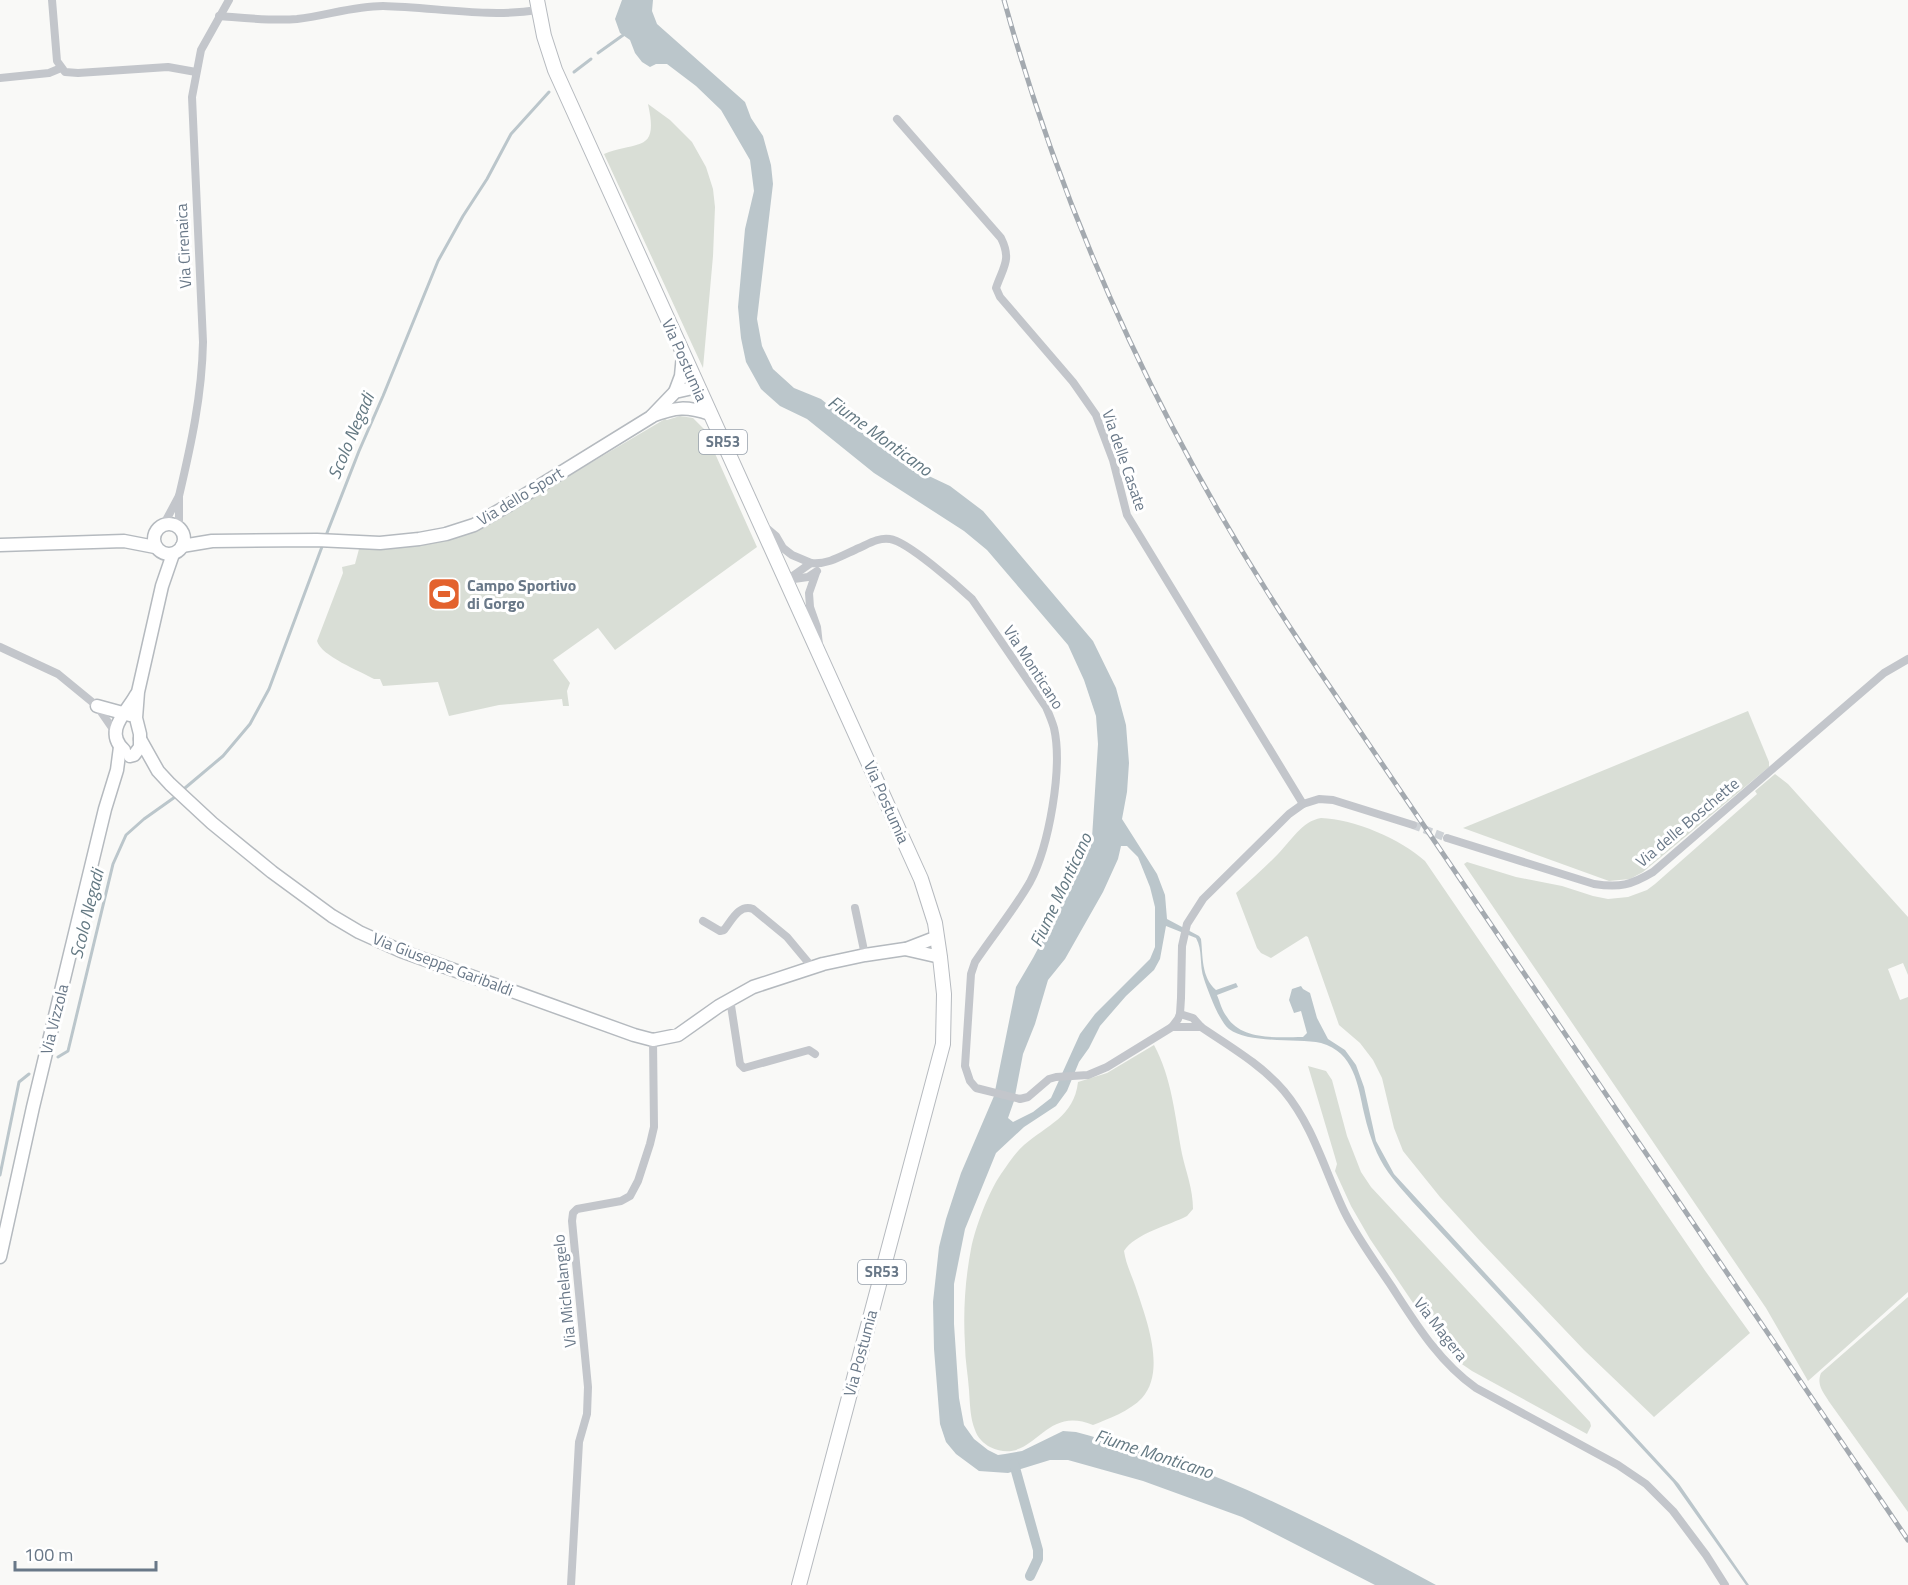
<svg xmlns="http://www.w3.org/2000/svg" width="1908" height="1585" font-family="'Titillium Web',sans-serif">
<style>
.green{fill:#d9ded6}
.water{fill:#bbc6cb;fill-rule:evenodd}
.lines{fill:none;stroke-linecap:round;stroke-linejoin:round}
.stream{stroke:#bbc6cb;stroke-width:3}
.canal{stroke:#bbc6cb;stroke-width:10}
.street-tunnel{stroke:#ced2d6;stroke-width:8;stroke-dasharray:8 4;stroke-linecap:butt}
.secondary-casing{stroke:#b5babf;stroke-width:15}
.primary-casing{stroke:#b6babf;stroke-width:16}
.street{stroke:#c3c6cb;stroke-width:8}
.secondary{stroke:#fff;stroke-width:12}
.primary{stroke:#fff;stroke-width:14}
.rail-casing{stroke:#a4aab0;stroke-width:5}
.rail{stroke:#fff;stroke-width:3;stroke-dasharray:9;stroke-linecap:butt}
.labels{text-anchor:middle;stroke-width:6;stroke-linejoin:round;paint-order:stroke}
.shield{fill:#fff;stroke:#96a0ac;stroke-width:1.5}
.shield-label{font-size:15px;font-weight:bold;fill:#697888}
.street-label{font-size:16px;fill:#697888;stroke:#fff}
.poi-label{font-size:16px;font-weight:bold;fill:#697888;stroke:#fff;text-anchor:start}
.water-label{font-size:18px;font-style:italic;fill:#647983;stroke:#fff}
</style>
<rect width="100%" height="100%" fill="#f9f9f7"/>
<g class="green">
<path d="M648 104 670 120 692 142 706 167 713 189 715 207 713 256 703 368 604 154C638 140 659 154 648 104Z"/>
<path d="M680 416 693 418 704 429 757 547 615 650 598 628 553 660 570 683 567 691 569 706H563L562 699 499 705 449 716 438 682 383 686 380 679H374C360 671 321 656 317 641L343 573 342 567 355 564 359 549 504 514 665 419 667 420Z"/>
<polygon points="1748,711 1769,762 1769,767 1643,872 1630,879 1609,881 1463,828"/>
<polygon points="1775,774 1788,784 1908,917 1908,975 1903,963 1888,969 1900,1000 1908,997 1908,1292 1808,1381 1766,1308 1464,864 1467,862 1516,877 1562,886 1593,896 1608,899 1628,897 1647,890 1655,884 1757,794 1755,791"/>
<path d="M1321 818C1354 819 1401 839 1425 861L1706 1272 1750 1333 1654 1417 1584 1350 1480 1241 1440 1197 1403 1151 1394 1128 1382 1078 1373 1060 1360 1043 1339 1025 1308 937 1306 936 1271 958 1261 953 1257 948 1236 893C1251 880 1265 867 1278 854 1291 841 1302 821 1321 818Z"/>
<path d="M1154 1045C1172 1078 1175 1117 1182 1154 1186 1172 1193 1189 1193 1209L1187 1216C1170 1225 1134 1234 1124 1251 1126 1265 1133 1278 1137 1291 1147 1321 1166 1371 1142 1398 1130 1411 1108 1419 1093 1425 1042 1403 1034 1468 990 1447 984 1444 977 1437 975 1430 970 1418 970 1403 969 1390 968 1375 965 1360 965 1345 963 1313 965 1280 971 1249 975 1228 989 1191 1001 1174 1008 1164 1015 1153 1024 1145 1047 1125 1074 1117 1078 1082L1107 1073Z"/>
<polygon points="1308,1066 1326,1071 1332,1080 1347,1136 1361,1172 1371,1187 1590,1422 1591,1426 1587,1434 1472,1371 1456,1360 1442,1346 1370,1239 1351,1206 1335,1171 1337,1164 1335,1157"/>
<path d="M1908 1297V1512L1830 1403C1824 1393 1816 1385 1821 1373Z"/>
</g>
<path class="water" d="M622 0H653L652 11 657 24 745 102 751 118 763 136 771 165 773 184 757 319 762 346 773 369 794 388 821 399 875 443 912 468 950 486 983 511 1093 641 1116 688 1126 725 1129 763 1127 792 1122 819 1157 874 1165 895 1167 919 1199 936 1201 939C1203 956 1201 977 1216 990L1236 983 1238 987 1217 995C1220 1002 1222 1011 1227 1017 1242 1041 1278 1037 1303 1037L1307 1033 1301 1011 1294 1013 1289 1000 1292 989 1301 986 1303 989 1310 993 1317 1018 1328 1039 1345 1050 1356 1065 1364 1087 1376 1141 1394 1174 1679 1484 1749 1585H1746L1673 1482 1412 1201C1399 1186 1385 1171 1377 1153 1371 1140 1367 1126 1364 1113 1358 1085 1354 1052 1321 1043 1297 1038 1248 1044 1229 1029 1219 1021 1208 991 1204 979 1199 965 1203 950 1196 938L1166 926 1160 959 1154 970 1126 996 1100 1026 1089 1048 1079 1062 1067 1091 1056 1106 1024 1127 996 1153 965 1229 954 1284V1324L959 1398 964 1425 974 1439 988 1450 998 1455 1005 1454 1022 1451 1063 1431 1076 1432C1108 1441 1141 1449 1172 1460 1264 1493 1351 1539 1436 1585H1375L1242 1517 1143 1481 1068 1460H1050L1008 1473 979 1471 956 1454 946 1442 940 1424 934 1349 933 1302 939 1247 946 1219 961 1173 994 1096 1016 987 1033 958 1073 883 1092 838 1098 744 1096 716 1084 680 1068 645 987 550 964 531 874 473 807 419 780 406 761 389 746 362 741 338 738 307 745 229 754 191 750 160 721 110 696 86 667 64H656L650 67 642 62 635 53 630 40 620 33 615 19ZM1121 846H1127L1138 857 1150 887 1155 907V947L1150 959 1095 1014 1080 1034 1051 1098 1033 1112 1013 1122 1008 1118 1014 1101 1023 1054 1035 1024 1048 980 1065 959 1103 892 1118 859Z"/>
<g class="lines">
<g class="stream">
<polyline points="598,53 626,33"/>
<polyline points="574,72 591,59"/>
<polyline points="325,538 359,451 383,396 438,261 463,216 487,179 511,134 549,92"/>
<polyline points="185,788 223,756 250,724 269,689 323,544"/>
<polyline points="58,1057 68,1051 113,864 126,835 144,819 175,797"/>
<polyline points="0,1175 19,1082 29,1074"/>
</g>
<polyline class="canal" points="1014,1464 1038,1550 1038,1559 1030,1576"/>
<polyline class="street-tunnel" points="1413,825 1447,838"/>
<g class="secondary-casing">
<g id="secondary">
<polyline points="675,392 681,376 683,355"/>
<path d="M652 416C676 407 686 406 710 414"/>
<circle cx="169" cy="539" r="15"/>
<polyline points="0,545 124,541 155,547"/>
<polyline points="182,546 212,541 317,540 380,543 419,539 446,534 474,525 507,506 651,417 675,392 697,387"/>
<polyline points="97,706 130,715"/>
<polyline points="140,739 158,771 170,784 212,823 272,872 332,916 359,932 401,951 634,1035 653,1040 678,1035 719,1006 753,987 823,964 865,955 905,949 940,957"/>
<path d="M124 750C103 731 127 712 136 695"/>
<polyline points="130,756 134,755 140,747 140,734 136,718 138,692 162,586 173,554"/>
<polyline points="906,949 937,937"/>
<polyline points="0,1257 33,1107 105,809 117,770 120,747"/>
</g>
</g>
<g class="primary-casing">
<polyline id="primary" points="537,0 544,36 555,70 921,879 935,923 940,957 944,994 943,1044 799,1585"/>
</g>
<g class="street">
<polyline points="52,0 57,61 65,72 78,73 168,67 196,72"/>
<path d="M219 16C245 18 271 21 297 19 326 16 353 6 383 6 434 7 487 18 538 10"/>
<polyline points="0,78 49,73 61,68"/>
<path d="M897 119 1001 238C1012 260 1003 267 996 288L1000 297 1073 382 1096 415 1113 460 1127 515 1303 804"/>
<path d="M179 496C191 445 202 395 203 342L192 97 201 50 229 0"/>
<polyline points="164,524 179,496 179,527"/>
<polyline points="763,525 776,536 783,548 792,555 811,563"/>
<polyline points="816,573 809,593 810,607 817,627 819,645"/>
<path d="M787 580 811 563C828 565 843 555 859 548 868 544 879 537 890 539 907 541 958 586 972 599L1046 707C1049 714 1052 721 1054 728 1063 768 1049 846 1030 882 1014 910 993 935 975 962L971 974 965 1066 970 1081 976 1088 1020 1099 1028 1097 1049 1079 1056 1077 1088 1075 1107 1067 1172 1027 1178 1019 1180 1014 1181 998 1182 946 1187 924 1203 899 1289 814 1303 804 1319 799 1333 800 1413 825"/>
<polyline points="787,580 808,577 817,571"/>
<polyline points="0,647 58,674 97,706 117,735"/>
<path d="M1447 838 1594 884C1620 888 1631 885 1653 872L1884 673 1908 659"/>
<polyline points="855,908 865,955"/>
<path d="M703 921 720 931 724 930C732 920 739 904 753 909L787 937 812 967"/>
<polyline points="730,999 740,1064 744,1068 809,1050 815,1054"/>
<path d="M1180 1014 1193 1018 1201 1027C1229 1046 1262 1065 1284 1091 1314 1127 1325 1172 1345 1213 1358 1239 1376 1263 1392 1287 1416 1324 1439 1362 1476 1388L1618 1465 1646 1484 1673 1511 1706 1555 1725 1585"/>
<polyline points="1172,1027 1201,1027"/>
<polyline points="571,1585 579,1442 587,1414 588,1387 572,1221 573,1213 577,1209 621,1201 630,1196 638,1181 650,1144 654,1127 653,1040"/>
</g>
<use href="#secondary" class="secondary"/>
<use href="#primary" class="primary"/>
<g class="rail-casing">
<path id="rail" d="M1004 0C1070 238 1171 451 1309 656L1908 1540"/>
</g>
<use href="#rail" class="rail"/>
</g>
<defs>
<g id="stadium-square" transform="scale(1.725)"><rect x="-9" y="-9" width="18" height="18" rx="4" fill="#e3622e" stroke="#fff"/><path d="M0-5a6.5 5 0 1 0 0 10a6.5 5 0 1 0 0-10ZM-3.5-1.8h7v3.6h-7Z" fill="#fff"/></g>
</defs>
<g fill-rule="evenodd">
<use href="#stadium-square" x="444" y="594"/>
</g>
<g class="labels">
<g class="shield">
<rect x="699" y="430" width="48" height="24" rx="4.5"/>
<rect x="858" y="1260" width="48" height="24" rx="4.5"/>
</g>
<g class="shield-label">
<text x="723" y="447">SR53</text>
<text x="882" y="1277">SR53</text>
</g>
<g class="street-label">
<text transform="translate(183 246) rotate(-93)" y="6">Via Cirenaica</text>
<text transform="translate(685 360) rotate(66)" y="6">Via Postumia</text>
<text transform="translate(1125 460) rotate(71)" y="6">Via delle Casate</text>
<text transform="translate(520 496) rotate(-31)" y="6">Via dello Sport</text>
<text transform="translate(1034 667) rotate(57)" y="6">Via Monticano</text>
<text transform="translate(887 802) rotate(66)" y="6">Via Postumia</text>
<text transform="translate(1687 822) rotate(-40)" y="6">Via delle Boschette</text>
<text transform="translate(443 964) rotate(21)" y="6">Via Giuseppe Garibaldi</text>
<text transform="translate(54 1019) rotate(-76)" y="6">Via Vizzola</text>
<text transform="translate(564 1291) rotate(-96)" y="6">Via Michelangelo</text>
<text transform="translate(1441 1329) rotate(52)" y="6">Via Magera</text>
<text transform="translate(860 1353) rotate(-75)" y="6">Via Postumia</text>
</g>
<g class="poi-label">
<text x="467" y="591">Campo Sportivo<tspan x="467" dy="18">di Gorgo</tspan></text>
</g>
<g class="water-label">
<text transform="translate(351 436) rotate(-67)" y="6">Scolo Negadi</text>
<text transform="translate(880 436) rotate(36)" y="6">Fiume Monticano</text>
<text transform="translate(1061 890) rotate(-65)" y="6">Fiume Monticano</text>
<text transform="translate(87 914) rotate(-76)" y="6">Scolo Negadi</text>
<text transform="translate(1154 1454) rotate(18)" y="6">Fiume Monticano</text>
</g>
</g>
<path d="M15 1561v9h141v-9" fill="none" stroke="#697888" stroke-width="3"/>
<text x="24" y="1561" font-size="18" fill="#697888" stroke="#ffffff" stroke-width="4.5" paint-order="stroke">100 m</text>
</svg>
